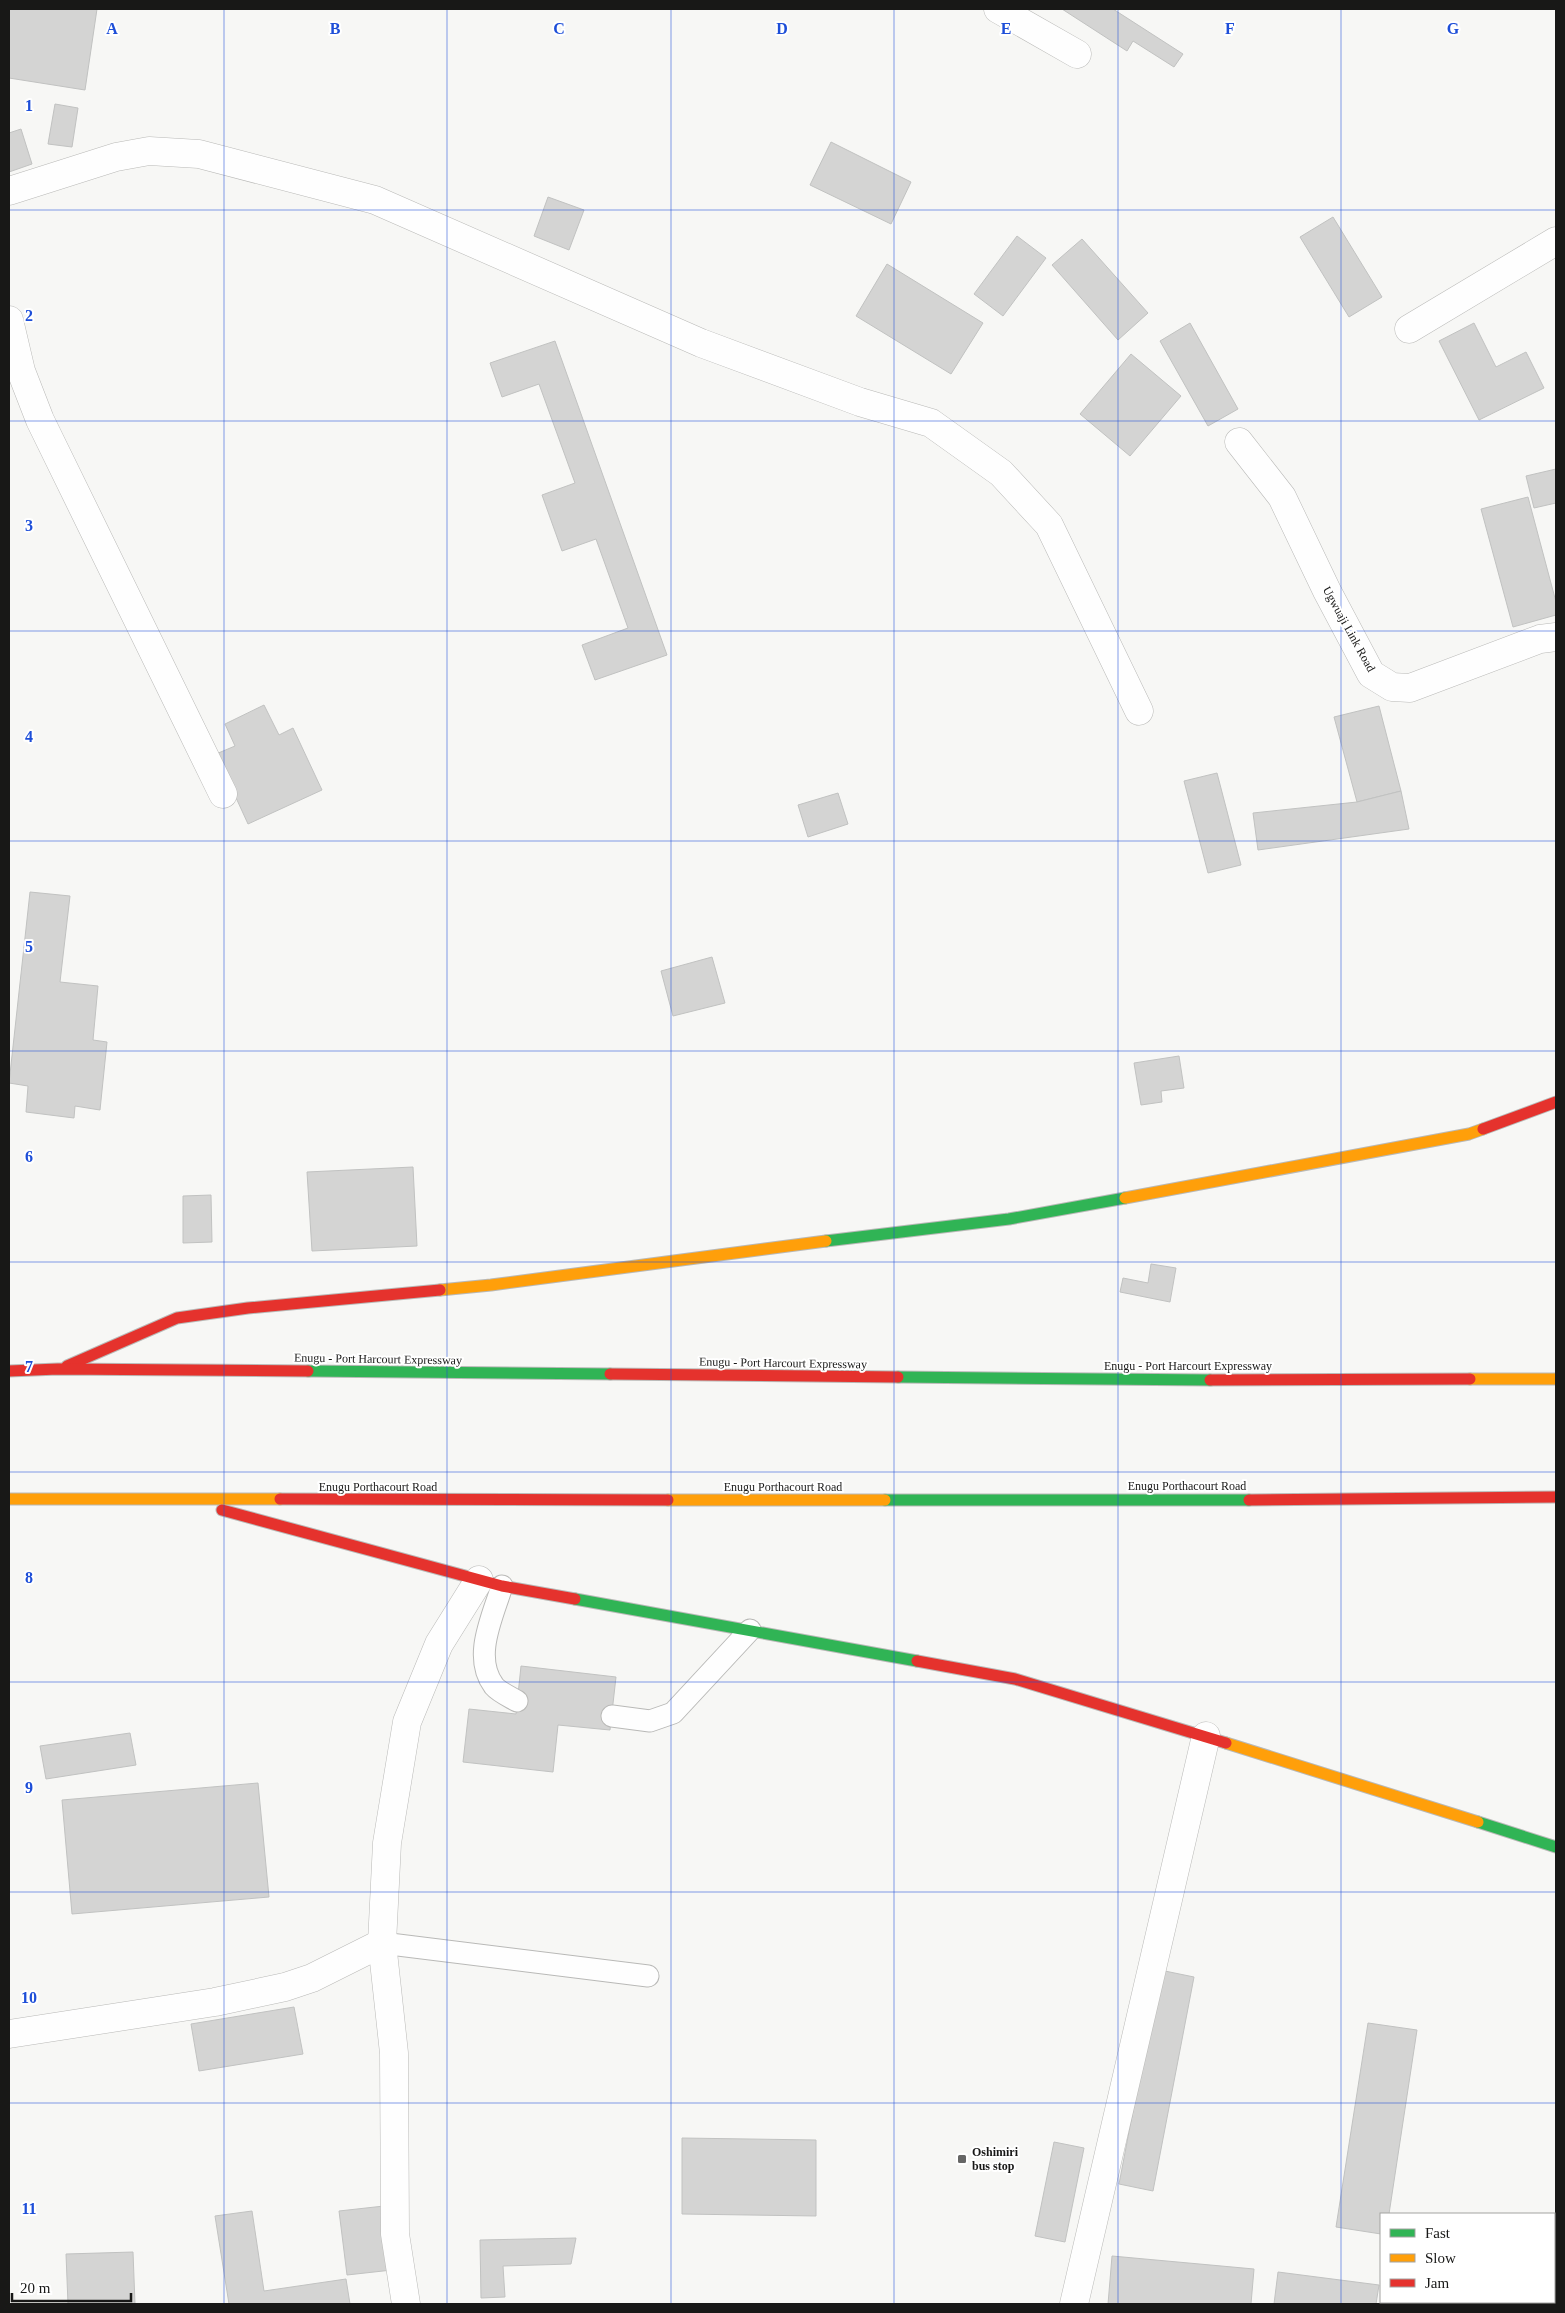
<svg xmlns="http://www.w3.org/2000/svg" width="1565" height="2313" font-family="Georgia,serif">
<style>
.building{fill:#d4d4d3;stroke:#c1c2c1}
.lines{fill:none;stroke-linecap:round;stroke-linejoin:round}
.lane-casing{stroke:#b9b9b7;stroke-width:23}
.street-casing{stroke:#b9b9b7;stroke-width:29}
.fast-casing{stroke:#b9b9b7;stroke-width:13}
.slow-casing{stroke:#b9b9b7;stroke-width:13}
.jam-casing{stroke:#b9b9b7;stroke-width:13}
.lane{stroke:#fefefe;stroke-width:21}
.street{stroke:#fefefe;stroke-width:28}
.fast{stroke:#30b455;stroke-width:11}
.slow{stroke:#ff9f0a;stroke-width:11}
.jam{stroke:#e5322d;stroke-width:11}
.grid{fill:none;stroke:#1d4ed8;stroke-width:1;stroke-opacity:0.55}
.poi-dot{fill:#666665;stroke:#fff;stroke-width:2}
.labels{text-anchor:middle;stroke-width:4;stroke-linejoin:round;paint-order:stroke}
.street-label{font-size:12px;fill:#181817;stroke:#fff}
.poi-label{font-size:12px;font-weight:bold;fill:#181817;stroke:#fff;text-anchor:start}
.grid-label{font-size:16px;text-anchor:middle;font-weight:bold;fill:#1d4ed8;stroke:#fff;stroke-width:4;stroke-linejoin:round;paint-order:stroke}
</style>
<rect width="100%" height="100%" fill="#f7f7f5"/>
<g class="building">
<polygon points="9,9 97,9 85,90 9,78"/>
<polygon points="1062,9 1113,9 1183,54 1174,67 1133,41 1127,51"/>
<polygon points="55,104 78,108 72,147 48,144"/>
<polygon points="21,129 32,164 9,172 9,133"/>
<polygon points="831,142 911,182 891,224 810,185"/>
<polygon points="548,197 584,210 569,250 534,236"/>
<polygon points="1333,217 1382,297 1349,317 1300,237"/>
<polygon points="1017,236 1046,258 1003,316 974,294"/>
<polygon points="1082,239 1148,313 1118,340 1052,265"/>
<polygon points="887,264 983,323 951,374 856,316"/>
<polygon points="1190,323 1238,409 1208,426 1160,341"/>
<polygon points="1474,323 1496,367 1526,352 1544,388 1479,420 1439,341"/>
<polygon points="555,341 667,655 595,680 582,645 628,628 596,539 562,551 542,495 575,483 539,384 502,397 490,363"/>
<polygon points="1131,354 1181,396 1130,456 1080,414"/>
<polygon points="1556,469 1556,503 1534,508 1526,476"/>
<polygon points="1528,497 1556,602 1556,615 1513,627 1481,509"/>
<polygon points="264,705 279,735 293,728 322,790 248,824 216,754 235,746 225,724"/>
<polygon points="1379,706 1401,791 1357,802 1334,717"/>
<polygon points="1217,773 1241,865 1208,873 1184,781"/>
<polygon points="1401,791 1409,829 1258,850 1253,813 1357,802"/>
<polygon points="838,793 848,824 808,837 798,805"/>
<polygon points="30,892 70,896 60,982 98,986 93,1040 107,1042 100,1110 75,1106 74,1118 26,1112 28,1086 9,1083"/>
<polygon points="712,957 725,1003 673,1016 661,971"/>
<polygon points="1179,1056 1184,1088 1161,1091 1162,1102 1141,1105 1134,1063"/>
<polygon points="413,1167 417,1246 312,1251 307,1172"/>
<polygon points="211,1195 212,1242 183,1243 183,1196"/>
<polygon points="1151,1264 1176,1268 1170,1302 1120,1292 1123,1278 1148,1283"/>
<polygon points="521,1666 616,1677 610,1730 558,1725 553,1772 463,1762 469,1709 516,1714"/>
<polygon points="130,1733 136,1765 46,1779 40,1746"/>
<polygon points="258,1783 269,1897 72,1914 62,1800"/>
<polygon points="1160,1970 1194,1977 1153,2191 1119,2184"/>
<polygon points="294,2007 303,2054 199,2071 191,2024"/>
<polygon points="1368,2023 1417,2030 1389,2214 1381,2214 1381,2234 1336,2227"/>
<polygon points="682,2138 816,2140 816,2216 682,2214"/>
<polygon points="1054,2142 1084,2148 1065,2242 1035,2236"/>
<polygon points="384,2206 392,2270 347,2275 339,2211"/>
<polygon points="252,2211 264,2291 346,2279 350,2304 229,2304 215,2216"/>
<polygon points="576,2238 571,2264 503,2266 505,2297 481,2298 480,2240"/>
<polygon points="133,2252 135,2304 68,2304 66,2254"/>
<polygon points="1112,2256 1254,2269 1251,2304 1108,2304"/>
<polygon points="1278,2272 1379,2285 1376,2304 1274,2304"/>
</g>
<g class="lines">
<g class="lane-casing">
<g id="lane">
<path d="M502 1586C493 1616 472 1657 494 1686 499 1692 510 1697 517 1701"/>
<polyline points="612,1716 650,1721 673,1713 750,1630"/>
<polyline points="382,1943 648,1976"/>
</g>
</g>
<g class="street-casing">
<g id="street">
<polyline points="998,9 1077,54"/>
<polyline points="9,191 116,157 149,151 199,154 375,200 701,343 860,402 931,423 1001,473 1049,525 1139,711"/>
<polyline points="9,320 21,371 40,420 223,794"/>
<polyline points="1409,329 1556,241"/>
<polyline points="1239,442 1282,497 1327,591 1371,674 1392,687 1410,688 1540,639 1556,637"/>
<polyline points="9,2034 215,2002 285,1987 312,1978 382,1943"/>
<polyline points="406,2304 395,2234 394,2053 382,1943 387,1843 407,1722 439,1644 479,1580"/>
<polyline points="1074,2304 1206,1736"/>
</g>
</g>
<g class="fast-casing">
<g id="fast">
<polyline points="826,1241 1009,1219 1125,1198"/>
<polyline points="308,1371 610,1374"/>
<polyline points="898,1377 1210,1380"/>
<polyline points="885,1500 1249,1500"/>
<polyline points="575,1599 917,1661"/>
<polyline points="1478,1822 1556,1847"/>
</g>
</g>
<g class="slow-casing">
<g id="slow">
<polyline points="1125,1198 1469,1134 1483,1129"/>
<polyline points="440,1290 491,1285 826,1241"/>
<polyline points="1470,1379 1556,1379"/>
<polyline points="9,1499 280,1499"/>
<polyline points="668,1500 885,1500"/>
<polyline points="1226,1743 1478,1822"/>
</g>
</g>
<g class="jam-casing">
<g id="jam">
<polyline points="1483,1129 1556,1102"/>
<polyline points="67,1366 177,1318 248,1308 440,1290"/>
<polyline points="9,1371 58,1369 308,1371"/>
<polyline points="610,1374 898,1377"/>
<polyline points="1210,1380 1470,1379"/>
<polyline points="280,1499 668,1500"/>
<polyline points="1249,1500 1556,1497"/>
<polyline points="222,1510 502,1586 575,1599"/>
<polyline points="917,1661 1015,1679 1226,1743"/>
</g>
</g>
<use href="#lane" class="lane"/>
<use href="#street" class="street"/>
<use href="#fast" class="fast"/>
<use href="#slow" class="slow"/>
<use href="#jam" class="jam"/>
</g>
<path class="grid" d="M224 9V2304M447 9V2304M671 9V2304M894 9V2304M1118 9V2304M1341 9V2304M9 210H1556M9 421H1556M9 631H1556M9 841H1556M9 1051H1556M9 1262H1556M9 1472H1556M9 1682H1556M9 1892H1556M9 2103H1556"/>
<rect class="poi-dot" x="957" y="2154" width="10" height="10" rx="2.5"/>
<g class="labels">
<g class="street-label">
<text transform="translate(1349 629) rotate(61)" y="4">Ugwuaji Link Road</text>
<text transform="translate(378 1359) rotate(1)" y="4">Enugu - Port Harcourt Expressway</text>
<text transform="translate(783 1363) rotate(1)" y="4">Enugu - Port Harcourt Expressway</text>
<text x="1188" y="1370">Enugu - Port Harcourt Expressway</text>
<text x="1187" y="1490">Enugu Porthacourt Road</text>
<text x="378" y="1491">Enugu Porthacourt Road</text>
<text x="783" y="1491">Enugu Porthacourt Road</text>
</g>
<g class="poi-label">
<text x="972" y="2156">Oshimiri<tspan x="972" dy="14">bus stop</tspan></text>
</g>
</g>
<g class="grid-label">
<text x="112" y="34">A</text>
<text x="335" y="34">B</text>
<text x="559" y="34">C</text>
<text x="782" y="34">D</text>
<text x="1006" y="34">E</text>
<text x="1230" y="34">F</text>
<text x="1453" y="34">G</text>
<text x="29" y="111">1</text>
<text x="29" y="321">2</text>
<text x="29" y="531">3</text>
<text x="29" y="742">4</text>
<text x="29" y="952">5</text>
<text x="29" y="1162">6</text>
<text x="29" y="1372">7</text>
<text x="29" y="1583">8</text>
<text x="29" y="1793">9</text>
<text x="29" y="2003">10</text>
<text x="29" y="2214">11</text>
</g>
<rect width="1565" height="2313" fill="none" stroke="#181817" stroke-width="20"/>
<rect x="1380" y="2213" width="175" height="90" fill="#ffffff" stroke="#a3a3a2"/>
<rect x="1390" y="2229" width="25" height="8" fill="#30b455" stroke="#a3a3a2"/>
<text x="1425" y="2238" font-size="15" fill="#181817">Fast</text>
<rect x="1390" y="2254" width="25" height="8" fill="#ff9f0a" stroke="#a3a3a2"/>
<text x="1425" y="2263" font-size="15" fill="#181817">Slow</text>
<rect x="1390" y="2279" width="25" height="8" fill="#e5322d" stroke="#a3a3a2"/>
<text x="1425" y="2288" font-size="15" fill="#181817">Jam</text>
<path d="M12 2293v8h119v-8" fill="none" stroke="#181817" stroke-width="2.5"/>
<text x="20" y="2293" font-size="15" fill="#181817" stroke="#ffffff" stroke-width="4" paint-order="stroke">20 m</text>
</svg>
